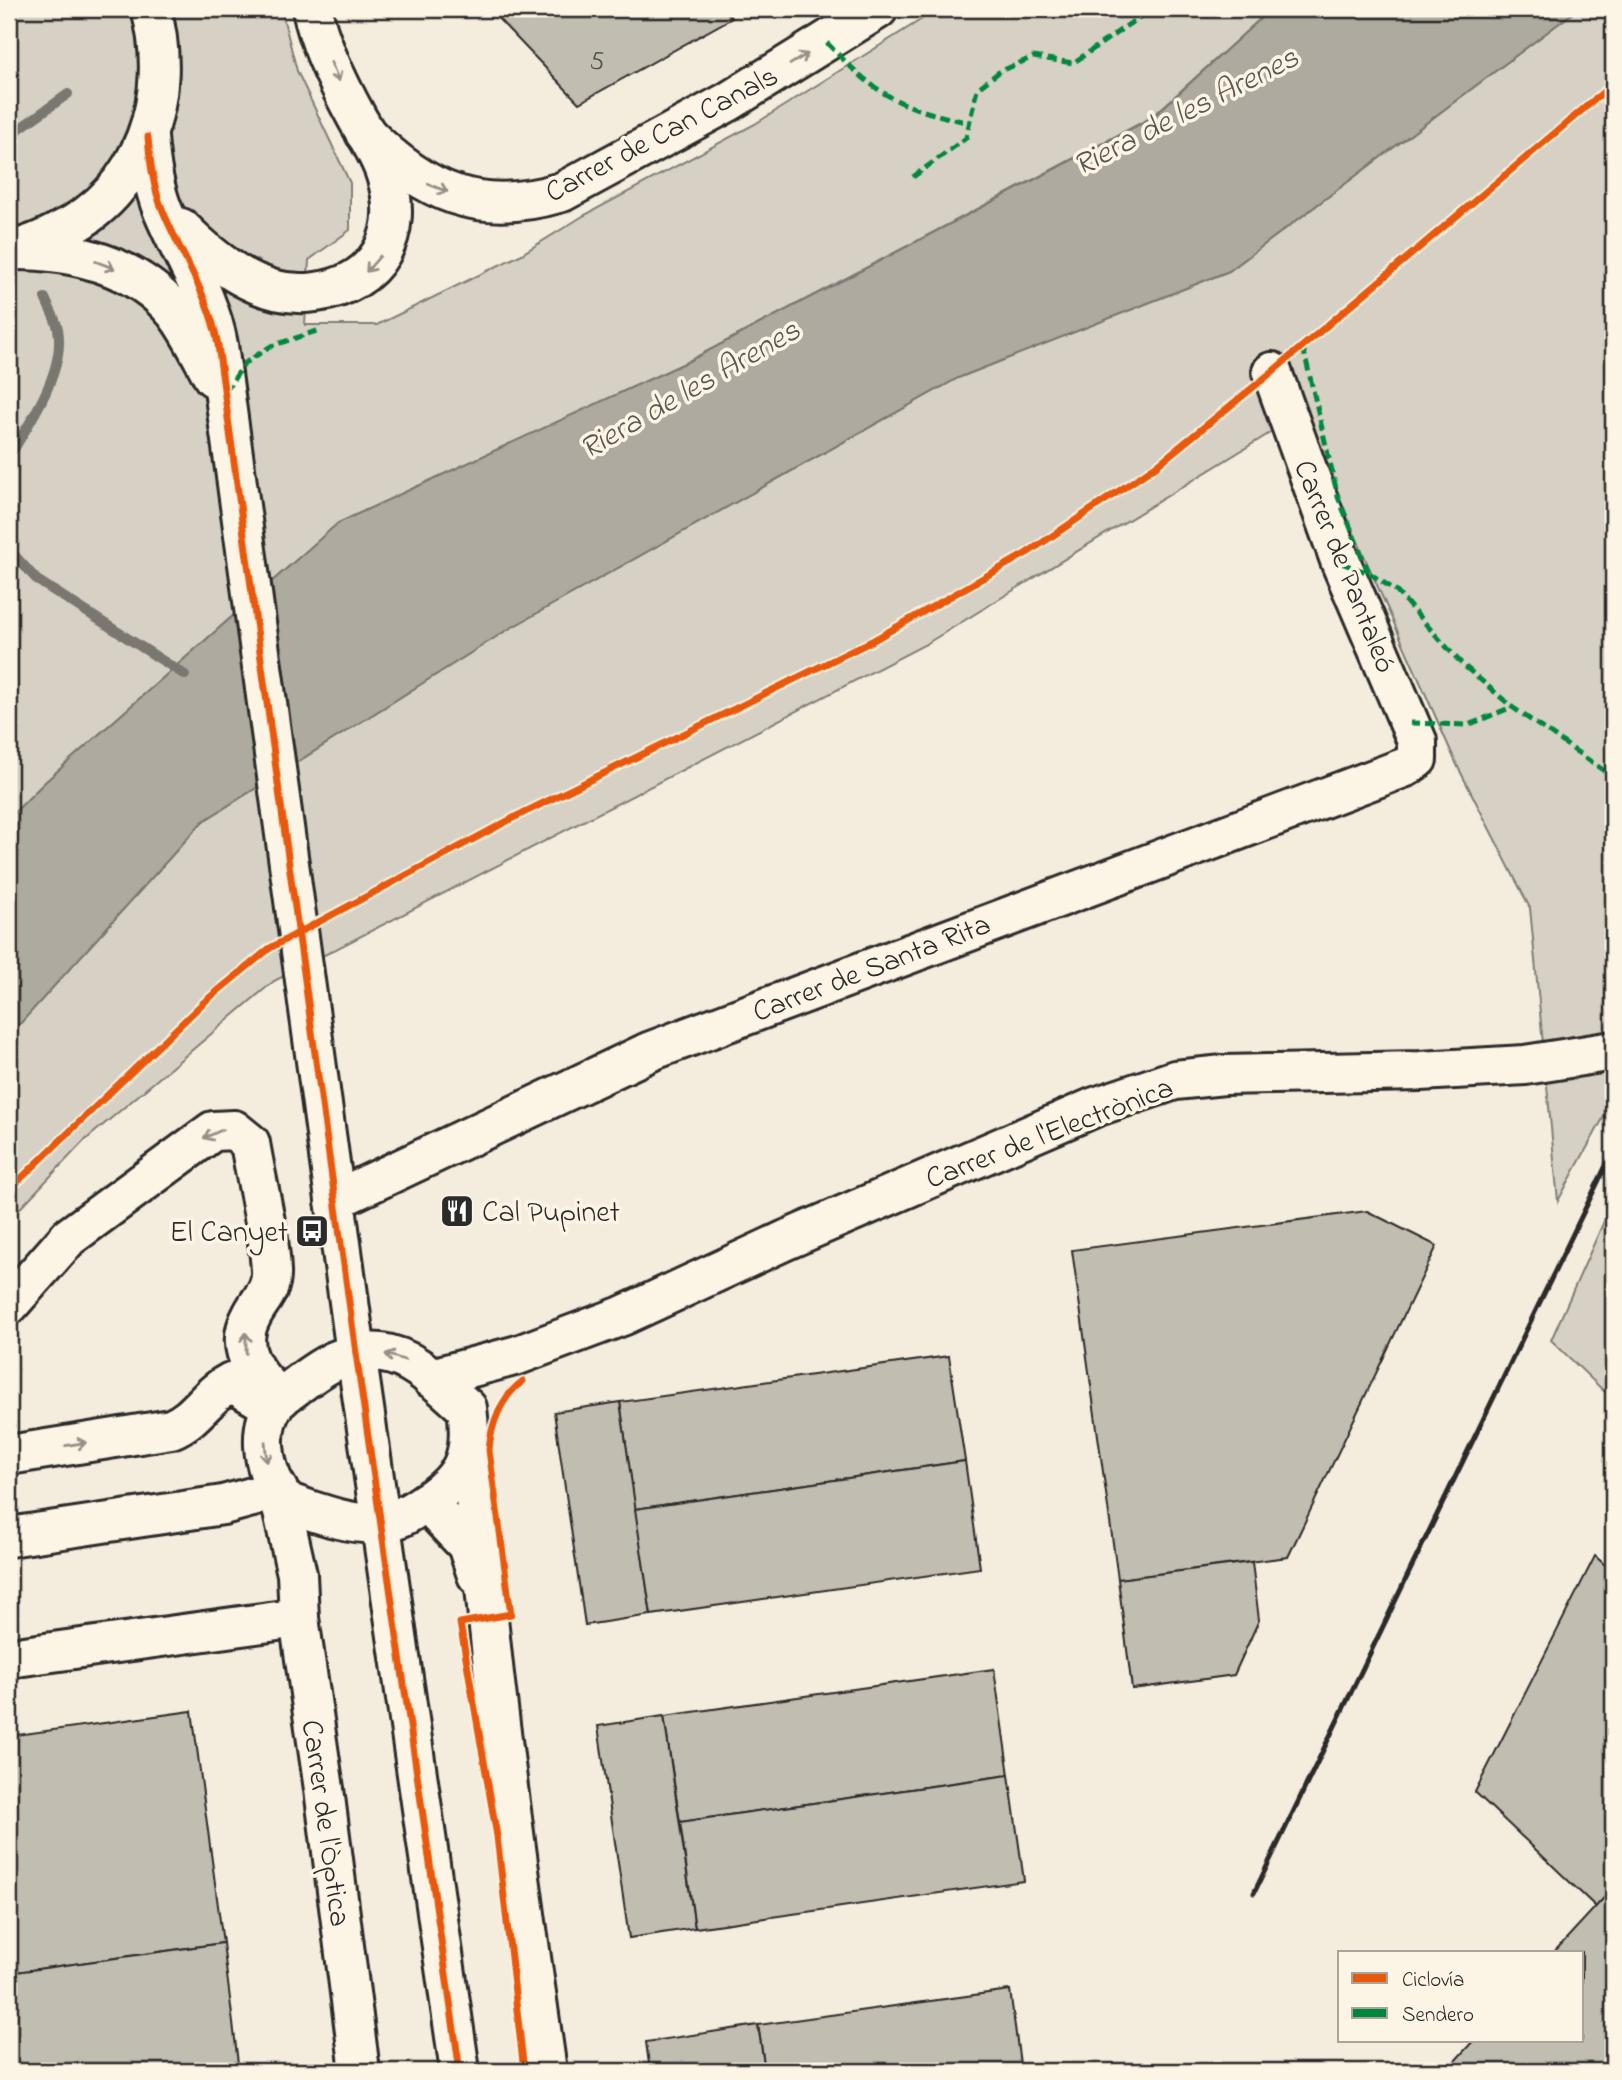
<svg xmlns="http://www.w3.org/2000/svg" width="1622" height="2080" font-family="'Indie Flower',sans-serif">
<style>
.green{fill:#d6d1c4;stroke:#807e78;stroke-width:2}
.water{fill:#afaaa0;stroke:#7a7771;stroke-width:2}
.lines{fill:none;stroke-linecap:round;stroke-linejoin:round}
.stream{stroke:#7a7771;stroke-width:10}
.building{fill:#c2bdb1;stroke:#2b2b2b;stroke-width:2}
.minor-casing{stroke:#2b2b2b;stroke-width:44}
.major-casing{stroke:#2b2b2b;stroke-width:44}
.minor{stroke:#fcf5e5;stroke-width:38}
.major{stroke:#fcf5e5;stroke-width:38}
.rail{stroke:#2b2b2b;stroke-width:5}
.quiet{stroke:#00873e;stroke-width:5;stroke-dasharray:10 5;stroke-linecap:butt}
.cycleway-casing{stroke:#fcf5e5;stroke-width:11}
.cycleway{stroke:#e8590c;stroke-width:7}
.oneway{stroke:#949088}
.labels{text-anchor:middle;stroke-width:7;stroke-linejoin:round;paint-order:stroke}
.number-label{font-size:26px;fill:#51504c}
.street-label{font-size:30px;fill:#2b2b2b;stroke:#fcf5e5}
.poi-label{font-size:30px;fill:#2b2b2b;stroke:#fcf5e5;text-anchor:start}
.water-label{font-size:32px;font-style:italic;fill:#595754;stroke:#fcf5e5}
</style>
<rect width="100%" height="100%" fill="#f4edde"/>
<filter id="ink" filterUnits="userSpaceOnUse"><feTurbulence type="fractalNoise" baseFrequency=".0143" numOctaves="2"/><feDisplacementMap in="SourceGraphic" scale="14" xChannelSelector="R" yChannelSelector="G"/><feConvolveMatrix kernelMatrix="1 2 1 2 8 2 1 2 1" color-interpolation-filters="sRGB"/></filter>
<g filter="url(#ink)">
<g class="green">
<polygon points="9,9 281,9 297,71 350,183 350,230 309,260 305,325 377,325 520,255 583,216 755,124 938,9 1271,9 1152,117 687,362 338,523 44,783 9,818"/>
<polygon points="1578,9 1613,9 1613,1100 1558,1201 1530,908 1457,765 1301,414 926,644 274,981 83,1142 9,1220 9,1036 202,822 507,630 958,378 1229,271"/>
<polygon points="1613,1201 1613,1400 1551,1340"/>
</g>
<polygon class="water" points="1271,9 1578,9 1229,271 958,378 507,630 202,822 9,1036 9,818 44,783 338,523 687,362 1152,118"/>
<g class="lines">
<g class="stream">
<polyline points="9,136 68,94"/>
<path d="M9 457C29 424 66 371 58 329 56 319 49 308 45 298"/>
<polyline points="9,549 37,580 185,675"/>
</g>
</g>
<g class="building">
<polygon points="489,9 724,9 732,18 579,103"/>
<polygon points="1367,1211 1437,1246 1288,1557 1118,1579 1072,1250"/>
<polygon points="949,1356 965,1461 635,1509 620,1402"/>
<polygon points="620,1402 651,1615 585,1625 554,1412"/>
<polygon points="965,1461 980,1568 651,1615 635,1509"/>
<polygon points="1595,1556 1613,1572 1613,1888 1596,1907 1475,1792"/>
<polygon points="1252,1562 1259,1620 1234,1675 1132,1689 1118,1579"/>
<polygon points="994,1669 1009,1775 680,1822 664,1716"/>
<polygon points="192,1711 223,1943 9,1973 9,1736"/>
<polygon points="664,1716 695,1928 629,1938 598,1726"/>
<polygon points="1009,1775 1024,1881 695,1928 680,1822"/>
<polygon points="1613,1888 1613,2071 1464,2071 1454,2062 1474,2040 1582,2040 1582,1952 1554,1952"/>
<polygon points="223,1943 239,2071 9,2071 9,1973"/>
<polygon points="1010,1990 1021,2071 765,2071 758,2025"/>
<polygon points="758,2025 765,2071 650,2071 646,2042"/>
<polygon points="1454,2062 1464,2071 1446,2071"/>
</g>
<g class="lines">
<g class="minor-casing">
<g id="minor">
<path d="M365 133C425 193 478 217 562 192L728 102 878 9"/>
<path d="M148 137C150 162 153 187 163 211 182 257 209 295 218 345L356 1353 460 2071"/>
<path d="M181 228C217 264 262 300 316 292 378 284 405 234 386 175 380 155 367 136 357 118 339 85 319 45 312 9"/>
<path d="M15 250C73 250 136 265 175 312 190 331 201 355 213 377"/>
<polyline points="335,1200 651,1051 1406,767 1417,759 1417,741 1341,563 1272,372"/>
<path d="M9 1305 69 1237 213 1131 234 1130 250 1143C257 1185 269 1229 271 1271 272 1291 260 1299 252 1315 233 1349 256 1377 281 1398"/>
<polyline points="431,1378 518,1355 622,1316 786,1240 1095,1107 1175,1080 1224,1075 1420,1071 1525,1065 1613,1051"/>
<path d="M468 1453C482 1532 486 1612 496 1691 511 1818 529 1945 547 2071"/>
<path d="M9 1455 171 1429C197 1419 207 1394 231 1382L273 1407"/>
<path d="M280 1500C311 1510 347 1526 380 1523 395 1522 408 1514 420 1506 463 1480 474 1458 467 1408 442 1387 415 1357 382 1353 347 1349 322 1366 295 1387 289 1392 279 1397 275 1404 257 1428 263 1467 278 1490L297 1574 299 1618 324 1789 360 2071"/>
<polyline points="426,1502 467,1545 477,1575"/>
<polyline points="9,1537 223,1505 278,1490"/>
<polyline points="9,1658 299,1618"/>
</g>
</g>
<g class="major-casing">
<path id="major" d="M9 250C26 248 44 240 59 232 144 192 175 95 151 9"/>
</g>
<use href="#minor" class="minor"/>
<use href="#major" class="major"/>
<polyline class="rail" points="1254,1893 1613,1151"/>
<g class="quiet">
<path d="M827 43C879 97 896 106 970 123"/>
<polyline points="913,177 966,138 977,89 999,72 1033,57 1073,63 1151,9"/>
<polyline points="1303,347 1338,497 1369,573"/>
<polyline points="225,392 245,363 271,346 320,330"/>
<polyline points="1341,563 1369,573 1395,590 1461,663 1512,707 1613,777"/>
<polyline points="1410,723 1468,725 1512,707"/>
</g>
<g class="cycleway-casing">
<g id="cycleway">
<path d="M148 137C150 162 153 187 163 211 182 257 209 295 218 345L356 1353 460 2071"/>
<polyline points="9,1190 203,1003 270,948 515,817 872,641 1027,553 1156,466 1272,372 1613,84"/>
<path d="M523 1381C501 1397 491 1424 489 1450L511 1614 460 1623 497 1836 524 2071"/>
</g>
</g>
<use href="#cycleway" class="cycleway"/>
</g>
<defs><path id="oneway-shaft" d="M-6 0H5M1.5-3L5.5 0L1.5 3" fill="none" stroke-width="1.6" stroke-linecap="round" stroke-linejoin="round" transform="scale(1.75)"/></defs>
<g class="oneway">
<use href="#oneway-shaft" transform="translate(799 59) rotate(-31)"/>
<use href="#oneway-shaft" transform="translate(335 72) rotate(67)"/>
<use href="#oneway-shaft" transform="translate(438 188) rotate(21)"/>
<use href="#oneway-shaft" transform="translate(373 264) rotate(131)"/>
<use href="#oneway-shaft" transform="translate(105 265) rotate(21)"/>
<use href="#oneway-shaft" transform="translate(213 1134) rotate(156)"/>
<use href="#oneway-shaft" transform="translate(246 1343) rotate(-91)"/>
<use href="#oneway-shaft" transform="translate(395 1357) rotate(-162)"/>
<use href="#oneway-shaft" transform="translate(76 1444) rotate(-9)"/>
<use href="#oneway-shaft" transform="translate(266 1452) rotate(85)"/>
</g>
</g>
<defs>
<g id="restaurant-square" transform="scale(1.75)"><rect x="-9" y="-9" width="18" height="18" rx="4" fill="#2b2b2b" stroke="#fcf5e5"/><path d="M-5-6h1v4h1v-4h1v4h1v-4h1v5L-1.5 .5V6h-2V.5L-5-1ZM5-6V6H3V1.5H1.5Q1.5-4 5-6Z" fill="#fff"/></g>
<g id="bus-square" transform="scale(1.75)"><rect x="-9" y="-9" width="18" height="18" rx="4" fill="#2b2b2b" stroke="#fcf5e5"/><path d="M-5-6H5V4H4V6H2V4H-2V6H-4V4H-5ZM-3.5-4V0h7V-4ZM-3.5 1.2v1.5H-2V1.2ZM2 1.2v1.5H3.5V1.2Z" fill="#fff"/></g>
</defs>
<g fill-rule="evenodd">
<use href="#restaurant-square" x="457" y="1211"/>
<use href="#bus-square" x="312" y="1231"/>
</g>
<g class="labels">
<g class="number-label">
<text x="597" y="69">5</text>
</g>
<g class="street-label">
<text transform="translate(661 133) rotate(-28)" y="10">Carrer de Can Canals</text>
<text transform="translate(1346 566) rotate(68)" y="10">Carrer de Pantaleó</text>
<text transform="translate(871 967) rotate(-21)" y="10">Carrer de Santa Rita</text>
<text transform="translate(1049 1132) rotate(-21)" y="10">Carrer de l'Electrònica</text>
<text transform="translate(327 1823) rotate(82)" y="10">Carrer de l'Òptica</text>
</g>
<g class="poi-label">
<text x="482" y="1221">Cal Pupinet</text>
<text x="288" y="1241" text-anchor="end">El Canyet</text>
</g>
<g class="water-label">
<text transform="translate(1185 110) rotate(-27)" y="11">Riera de les Arenes</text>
<text transform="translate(689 388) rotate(-30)" y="11">Riera de les Arenes</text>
</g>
</g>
<rect width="1622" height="2080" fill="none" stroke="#fcf5e5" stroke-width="35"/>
<rect x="18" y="18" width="1587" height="2045" fill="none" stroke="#2b2b2b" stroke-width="2.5" filter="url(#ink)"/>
<rect x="1338" y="1951" width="245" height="91" fill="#fcf5e5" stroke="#a8a49b" stroke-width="2"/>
<rect x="1352" y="1973" width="35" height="10" fill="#e8590c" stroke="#a8a49b" stroke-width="2"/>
<text x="1402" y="1986" font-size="21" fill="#2b2b2b">Ciclovía</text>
<rect x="1352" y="2008" width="35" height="10" fill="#00873e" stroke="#a8a49b" stroke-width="2"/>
<text x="1402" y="2021" font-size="21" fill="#2b2b2b">Sendero</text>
</svg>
